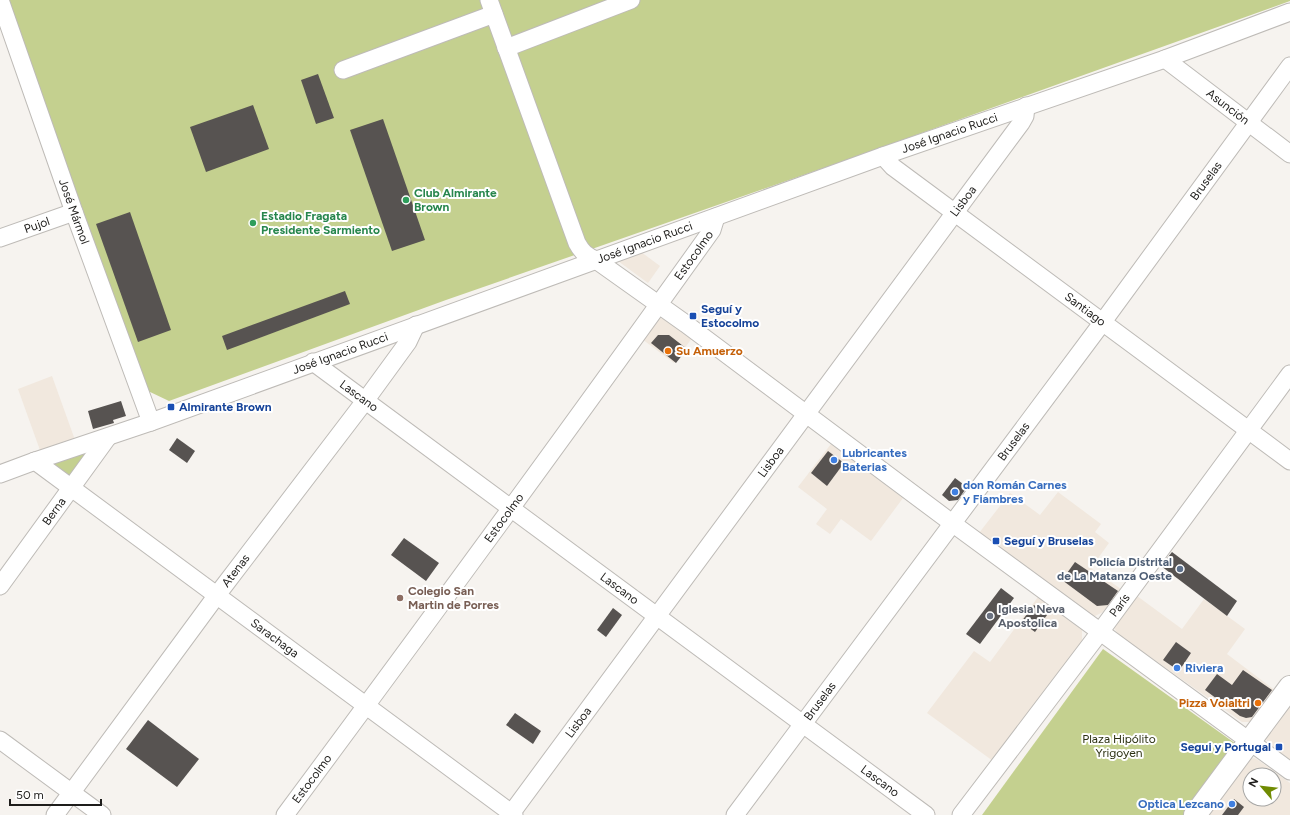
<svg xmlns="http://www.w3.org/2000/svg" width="1290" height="815" font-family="Figtree,sans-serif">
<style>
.built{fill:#f1e8de;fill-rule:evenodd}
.green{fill:#c4d08f}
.building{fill:#575351}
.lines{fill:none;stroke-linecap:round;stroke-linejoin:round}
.minor-casing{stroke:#bebbb7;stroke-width:19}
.major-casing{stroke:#bebbb7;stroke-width:24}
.minor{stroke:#fff;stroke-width:17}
.major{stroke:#fff;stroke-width:22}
.leisure-dot{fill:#2e9e5b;stroke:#fff;stroke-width:1.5}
.transit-dot{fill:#1a4fb4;stroke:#fff;stroke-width:1.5}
.food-dot{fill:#e8710a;stroke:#fff;stroke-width:1.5}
.shop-dot{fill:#3f7fe0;stroke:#fff;stroke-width:1.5}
.service-dot{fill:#5c6f8a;stroke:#fff;stroke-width:1.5}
.education-dot{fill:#8d6e63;stroke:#fff;stroke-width:1.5}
.worship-dot{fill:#6b7280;stroke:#fff;stroke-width:1.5}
.labels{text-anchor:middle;stroke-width:4;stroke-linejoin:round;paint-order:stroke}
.street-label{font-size:12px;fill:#1e1d1b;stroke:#fff}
.leisure-label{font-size:12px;font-weight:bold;fill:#27864d;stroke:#fff;text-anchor:start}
.transit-label{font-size:12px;font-weight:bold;fill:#164399;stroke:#fff;text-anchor:start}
.food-label{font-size:12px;font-weight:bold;fill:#c56008;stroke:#fff;text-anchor:start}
.shop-label{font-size:12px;font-weight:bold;fill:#366cbe;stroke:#fff;text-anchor:start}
.service-label{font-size:12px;font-weight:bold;fill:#4e5e75;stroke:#fff;text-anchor:end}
.education-label{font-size:12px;font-weight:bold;fill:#785e54;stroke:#fff;text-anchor:start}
.worship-label{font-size:12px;font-weight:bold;fill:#5b616d;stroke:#fff;text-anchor:start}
.park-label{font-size:12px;fill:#2c3112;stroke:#fff}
</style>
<rect width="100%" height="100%" fill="#f6f3ef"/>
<g class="built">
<polygon points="637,249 660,266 648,283 618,261"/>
<polygon points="660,318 667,320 692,338 674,363 642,339 657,319"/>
<polygon points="52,376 75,440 41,453 18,389"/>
<polygon points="831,444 903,498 871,541 841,519 830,534 816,524 827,509 798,487"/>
<polygon points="1058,492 1101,524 1095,532 1109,543 1091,568 1121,589 1103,612 1095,616 1091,616 979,533 1010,493 1040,515"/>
<polygon points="1133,593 1182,629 1204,599 1245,629 1227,654 1276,691 1251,722 1242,722 1118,634 1114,628 1113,620"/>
<polygon points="1038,597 1082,630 1082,641 993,761 927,713 974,651 990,662"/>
<polygon points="1290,703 1290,760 1267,743 1266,736"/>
<path d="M1254 758 1258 760 1290 783V815H1206L1249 759ZM1250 775H1274V799H1250Z"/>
</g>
<g class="green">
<polygon points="7,0 1290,0 1290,1 838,163 446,300 169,401 148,391"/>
<polygon points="88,452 70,476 53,467 53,463"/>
<polygon points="1103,649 1236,744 1184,815 982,815"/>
</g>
<g class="building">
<polygon points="318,74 334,118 316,124 301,80"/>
<polygon points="253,105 269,149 206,172 190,127"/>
<polygon points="383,119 425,240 392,251 350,130"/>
<polygon points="130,212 171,330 138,342 96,224"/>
<polygon points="345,291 350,304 227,350 222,336"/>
<polygon points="658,335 669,335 687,349 676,363 651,343"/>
<polygon points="121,401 126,416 113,420 114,423 93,429 88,411"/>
<polygon points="177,438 195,451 187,463 169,450"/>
<polygon points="828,451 844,463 827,486 811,473"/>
<polygon points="955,478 967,487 958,500 949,501 942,495"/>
<polygon points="404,538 439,563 426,581 391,555"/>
<polygon points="1172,552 1237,601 1227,616 1161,566"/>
<polygon points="1075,562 1118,591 1108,605 1097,606 1062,580"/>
<polygon points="1001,588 1014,598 980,644 966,634"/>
<polygon points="1034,605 1047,615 1035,632 1021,622"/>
<polygon points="613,608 622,615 606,637 597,630"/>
<polygon points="1176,642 1191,653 1179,671 1163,660"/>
<polygon points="1243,670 1272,690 1252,717 1246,718 1240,716 1205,690 1217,674 1232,685"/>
<polygon points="515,713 541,731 533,744 506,725"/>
<polygon points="148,720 199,759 177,787 126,749"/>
<polygon points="1234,799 1244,807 1238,815 1222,815"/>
</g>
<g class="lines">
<g class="minor-casing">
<g id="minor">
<path id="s1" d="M0 0 74 212 151 422"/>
<path d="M489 0 577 243C582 252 586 256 596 260L686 324 952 523 1290 771"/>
<polyline points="506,48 631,0"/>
<path id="s2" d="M1165 59 1290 154"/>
<polyline points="343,70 494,14"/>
<path id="s3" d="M883 156 893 167 1290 461"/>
<path id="s4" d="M0 238 74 212"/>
<path id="s5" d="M313 362 926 815"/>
<path id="s6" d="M35 461 514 815"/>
<path id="s7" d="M0 474 35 461 151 422 883 156 1165 59 1290 12"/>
<path id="s8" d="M0 586 108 437"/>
<polyline points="0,740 102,815"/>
<path id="s9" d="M55 815 217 595 365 401 408 342 416 325"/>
<path id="s10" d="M285 815C429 621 572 426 712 230L716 217"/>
<path id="s11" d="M510 815 1021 123 1025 116 1026 106"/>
<path id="s12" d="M735 815 1102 323 1290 66"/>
<path id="s13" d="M961 815 1100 632 1290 374"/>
</g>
</g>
<g class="major-casing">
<polyline id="major" points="1195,815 1290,687"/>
</g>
<use href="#minor" class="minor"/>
<use href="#major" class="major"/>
</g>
<g class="leisure-dot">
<circle cx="406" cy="200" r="4"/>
<circle cx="253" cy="223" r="4"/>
</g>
<g class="transit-dot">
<rect x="689" y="312" width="8" height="8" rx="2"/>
<rect x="167" y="403" width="8" height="8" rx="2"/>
<rect x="992" y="537" width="8" height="8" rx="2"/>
<rect x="1275" y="743" width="8" height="8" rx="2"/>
</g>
<g class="food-dot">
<circle cx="668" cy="351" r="4"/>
<circle cx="1258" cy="703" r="4"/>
</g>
<g class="shop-dot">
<circle cx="834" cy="460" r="4"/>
<circle cx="955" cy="492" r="4"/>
<circle cx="1177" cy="668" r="4"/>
<circle cx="1232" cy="804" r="4"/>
</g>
<circle class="service-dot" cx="1180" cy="569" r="4"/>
<circle class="education-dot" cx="400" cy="598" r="4"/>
<circle class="worship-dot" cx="990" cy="616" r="4"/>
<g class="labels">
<g class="street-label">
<text dy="4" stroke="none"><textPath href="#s2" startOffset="79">Asunción</textPath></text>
<text dy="4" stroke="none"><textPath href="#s7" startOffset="1009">José Ignacio Rucci</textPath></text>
<text dy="4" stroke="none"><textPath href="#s12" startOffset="790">Bruselas</textPath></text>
<text dy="4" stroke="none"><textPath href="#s11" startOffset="763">Lisboa</textPath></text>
<text dy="4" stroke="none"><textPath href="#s1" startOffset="224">José Mármol</textPath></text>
<text dy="4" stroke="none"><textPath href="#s4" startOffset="39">Pujol</textPath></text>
<text dy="4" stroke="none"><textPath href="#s7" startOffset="685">José Ignacio Rucci</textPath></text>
<text dy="4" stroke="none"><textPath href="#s10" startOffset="693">Estocolmo</textPath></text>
<text dy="4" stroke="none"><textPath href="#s3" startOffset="254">Santiago</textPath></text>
<text dy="4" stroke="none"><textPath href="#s7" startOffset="361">José Ignacio Rucci</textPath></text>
<text dy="4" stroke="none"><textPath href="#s5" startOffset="57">Lascano</textPath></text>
<text dy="4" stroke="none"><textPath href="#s12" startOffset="466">Bruselas</textPath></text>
<text dy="4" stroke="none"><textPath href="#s11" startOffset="439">Lisboa</textPath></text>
<text dy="4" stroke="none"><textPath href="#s8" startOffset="92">Berna</textPath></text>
<text dy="4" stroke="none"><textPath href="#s10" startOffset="369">Estocolmo</textPath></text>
<text dy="4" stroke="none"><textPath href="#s9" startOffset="304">Atenas</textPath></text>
<text dy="4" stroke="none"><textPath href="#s5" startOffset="381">Lascano</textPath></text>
<text dy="4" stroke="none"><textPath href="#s13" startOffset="263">París</textPath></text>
<text dy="4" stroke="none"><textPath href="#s6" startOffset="298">Sarachaga</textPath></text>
<text dy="4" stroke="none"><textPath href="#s12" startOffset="142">Bruselas</textPath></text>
<text dy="4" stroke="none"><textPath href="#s11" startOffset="115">Lisboa</textPath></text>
<text dy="4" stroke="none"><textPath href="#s10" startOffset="45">Estocolmo</textPath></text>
<text dy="4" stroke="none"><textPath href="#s5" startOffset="705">Lascano</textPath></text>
</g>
<g class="leisure-label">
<text x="414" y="197">Club Almirante<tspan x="414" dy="14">Brown</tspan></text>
<text x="261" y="220">Estadio Fragata<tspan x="261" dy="14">Presidente Sarmiento</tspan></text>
</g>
<g class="transit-label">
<text x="701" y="313">Seguí y<tspan x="701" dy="14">Estocolmo</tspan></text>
<text x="179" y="411">Almirante Brown</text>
<text x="1004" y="545">Seguí y Bruselas</text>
<text x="1271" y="751" text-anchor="end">Segui y Portugal</text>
</g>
<g class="food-label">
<text x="676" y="355">Su Amuerzo</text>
<text x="1250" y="707" text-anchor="end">Pizza Voialtri</text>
</g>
<g class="shop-label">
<text x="842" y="457">Lubricantes<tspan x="842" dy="14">Baterias</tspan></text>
<text x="963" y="489">don Román Carnes<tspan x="963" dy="14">y Fiambres</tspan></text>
<text x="1185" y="672">Riviera</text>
<text x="1224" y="808" text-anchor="end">Optica Lezcano</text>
</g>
<g class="service-label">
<text x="1172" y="566">Policía Distrital<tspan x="1172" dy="14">de La Matanza Oeste</tspan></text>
</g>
<g class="education-label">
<text x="408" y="595">Colegio San<tspan x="408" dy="14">Martin de Porres</tspan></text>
</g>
<g class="worship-label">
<text x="998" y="613">Iglesia Neva<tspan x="998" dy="14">Apostolica</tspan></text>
</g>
<g class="park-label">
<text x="1119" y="743">Plaza Hipólito<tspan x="1119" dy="14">Yrigoyen</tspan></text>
</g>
</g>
<g transform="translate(1262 787) rotate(298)"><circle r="19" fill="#ffffff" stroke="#a5a5a4"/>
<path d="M0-3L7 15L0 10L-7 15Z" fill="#708b02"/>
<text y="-6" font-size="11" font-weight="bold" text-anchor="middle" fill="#1e1d1b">N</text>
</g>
<path d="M10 799v6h91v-6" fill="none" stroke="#1e1d1b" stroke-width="2"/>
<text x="16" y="799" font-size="12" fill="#1e1d1b" stroke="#ffffff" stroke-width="3" paint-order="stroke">50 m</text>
</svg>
